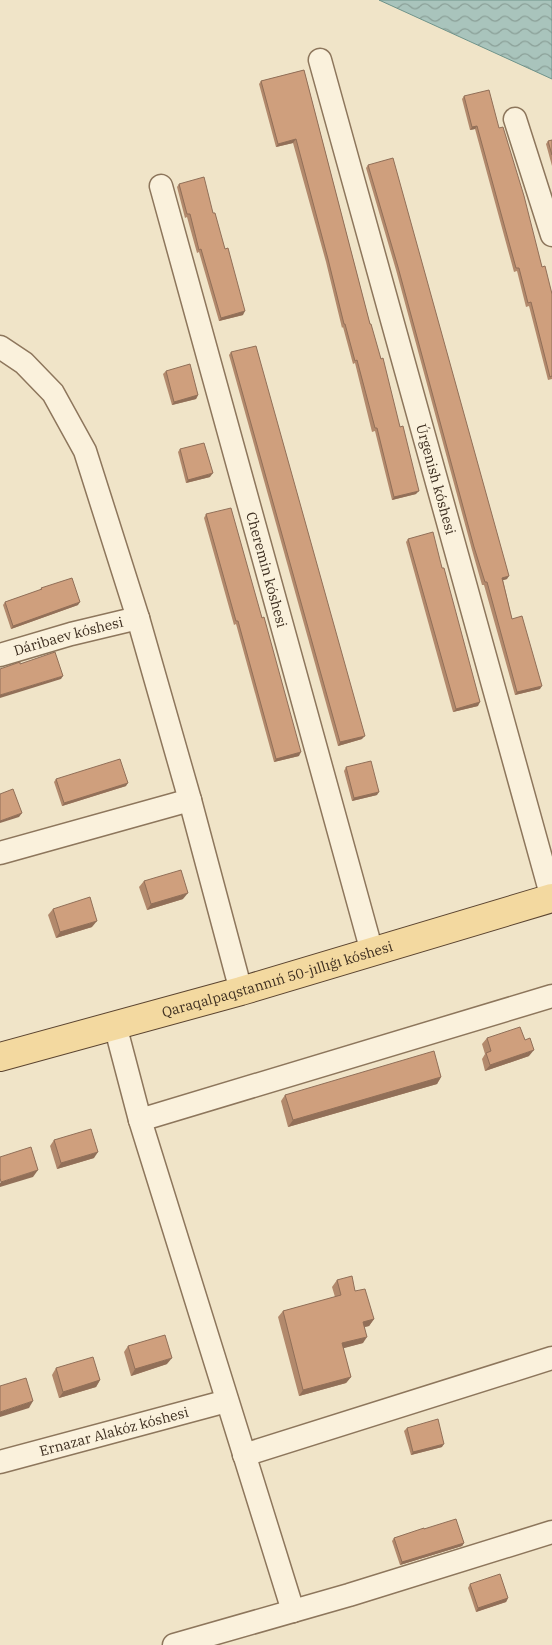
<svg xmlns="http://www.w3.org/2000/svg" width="552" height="1645" font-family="'IBM Plex Serif',serif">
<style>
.water{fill:url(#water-waves);stroke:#6f938a}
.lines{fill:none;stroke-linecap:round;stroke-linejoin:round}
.minor-casing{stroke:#8d765c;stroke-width:25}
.major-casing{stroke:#5b4430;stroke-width:30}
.minor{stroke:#faf1dc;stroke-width:22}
.major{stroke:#f3d9a0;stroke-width:28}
.wall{fill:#b2896c}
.shaded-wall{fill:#916f58}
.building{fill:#cf9f7d;stroke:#916f58}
.labels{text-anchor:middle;stroke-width:5;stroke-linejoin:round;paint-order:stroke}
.street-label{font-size:14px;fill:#3d2e20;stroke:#f7eed8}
</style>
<defs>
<pattern id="water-waves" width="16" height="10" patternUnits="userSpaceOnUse" patternTransform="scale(1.25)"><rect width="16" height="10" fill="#a9c4bc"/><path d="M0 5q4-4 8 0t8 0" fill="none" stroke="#8ba098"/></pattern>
</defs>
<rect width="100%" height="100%" fill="#f0e4c8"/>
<polygon class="water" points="379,0 552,0 552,79"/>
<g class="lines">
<g class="minor-casing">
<g id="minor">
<path id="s1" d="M320 60 552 898"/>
<polyline points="515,119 552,235"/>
<path id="s2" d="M161 186 372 952"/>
<polyline points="0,347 24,363 53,393 85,451 138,618 190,800 241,991"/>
<path id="s3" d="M0 655 71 634 138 618"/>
<polyline points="0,853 190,800"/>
<polyline points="115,1025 140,1120 293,1611"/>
<polyline points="140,1120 552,996"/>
<polyline points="244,1455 552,1358"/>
<path id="s4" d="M0 1462 227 1401"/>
<polyline points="174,1645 349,1595 552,1532"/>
</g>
</g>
<g class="major-casing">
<g id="major">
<path id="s5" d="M0 1057 241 991 552 898"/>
</g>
</g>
<use href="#minor" class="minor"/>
<use href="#major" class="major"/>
</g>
<g class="wall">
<polygon points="304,70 370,324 416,494 392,500 375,431 372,432 355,363 353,364 343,327 342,328 326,262 293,143 276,147 259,84 261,81"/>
<polygon points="464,96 499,128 542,267 552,294 552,379 548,380 529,306 526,307 517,271 514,272 475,129 470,130 462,99"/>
<polygon points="552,140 552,166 546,144 548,141"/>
<polygon points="368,165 507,579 503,580 512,619 540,689 515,695 484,585 482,585 472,550 396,270 366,168"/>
<polygon points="179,184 213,213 243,315 219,321 199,252 197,253 187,217 185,218 177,187"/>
<polygon points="231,352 362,739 338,746 229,355"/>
<polygon points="166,371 198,395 196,399 172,405 163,374"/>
<polygon points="180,449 210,477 186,483 178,452"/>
<polygon points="206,514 262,618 299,756 274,762 236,624 234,625 204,518"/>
<polygon points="408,539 478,706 453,712 406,542"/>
<polygon points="41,588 78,605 11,629 3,605 5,602 40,590"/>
<polygon points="346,767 377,795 352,801 344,771"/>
<polygon points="56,779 126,786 62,806 54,782"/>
<polygon points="144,881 183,899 147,910 139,887"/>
<polygon points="53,909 92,927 56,938 48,915"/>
<polygon points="487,1038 529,1056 485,1071 482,1059 485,1054 482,1044"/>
<polygon points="441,1077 437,1084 288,1127 281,1101 285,1095"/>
<polygon points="54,1140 94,1158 57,1169 50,1146"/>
<polygon points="337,1280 355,1291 374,1319 369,1326 365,1327 363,1343 343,1348 351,1377 346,1383 299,1396 278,1317 283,1311 335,1297 332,1287"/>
<polygon points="128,1346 167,1364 131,1376 124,1352"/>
<polygon points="56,1368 100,1380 96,1387 59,1398 52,1375"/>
<polygon points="407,1428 442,1447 411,1455 404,1431"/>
<polygon points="424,1529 464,1543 462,1546 400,1565 392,1541 394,1538"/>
<polygon points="470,1584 508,1598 506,1602 476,1612 468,1588"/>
</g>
<g class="shaded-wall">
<polygon points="477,126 475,129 470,130 472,127"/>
<polygon points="296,139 293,143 276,147 278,144"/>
<polygon points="245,311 243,315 219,321 221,318"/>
<polygon points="198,395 196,399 172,405 174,402"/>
<polygon points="213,473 210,477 186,483 188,480"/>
<polygon points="419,491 416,494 392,500 394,497"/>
<polygon points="509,576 507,579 500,581 502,578"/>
<polygon points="80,602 78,605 11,629 13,626"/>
<polygon points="63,676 61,679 0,698 0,695"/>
<polygon points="542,686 540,689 515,695 517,692"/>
<polygon points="480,702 478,706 453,712 456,709"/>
<polygon points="365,736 362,739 338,746 340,742"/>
<polygon points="301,752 299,756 274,762 276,759"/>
<polygon points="128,783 126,786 62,806 64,803"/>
<polygon points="379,792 377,795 352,801 354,798"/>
<polygon points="22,813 19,817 0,823 0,821"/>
<polygon points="188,893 183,899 147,910 151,904"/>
<polygon points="97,921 92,927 56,938 60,932"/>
<polygon points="534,1050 529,1056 485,1071 490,1065"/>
<polygon points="441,1077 437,1084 288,1127 293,1120"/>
<polygon points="98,1152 94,1158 57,1169 61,1163"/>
<polygon points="38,1170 33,1177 0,1187 0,1183 1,1182"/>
<polygon points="374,1319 369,1326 359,1328 363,1322"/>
<polygon points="367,1337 363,1343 337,1350 342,1343"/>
<polygon points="172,1358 167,1364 131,1376 135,1369"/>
<polygon points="351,1377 346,1383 299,1396 303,1390"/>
<polygon points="100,1380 96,1387 59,1398 63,1392"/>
<polygon points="33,1401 29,1408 0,1417 0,1412"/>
<polygon points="444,1444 442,1447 411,1455 413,1452"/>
<polygon points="464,1543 462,1546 400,1565 402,1562"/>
<polygon points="508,1598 506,1602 476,1612 478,1608"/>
</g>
<g class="building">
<polygon points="304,70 370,324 371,324 381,359 383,358 400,427 403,426 419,491 394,497 377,428 375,428 357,360 355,361 345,324 344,324 328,259 296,139 278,144 261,81"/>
<polygon points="489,90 499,128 503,127 524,196 542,267 545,266 552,294 552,376 550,377 531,302 528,303 519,268 516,268 477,126 472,127 464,96"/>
<polygon points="552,140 552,155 548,141"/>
<polygon points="393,158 509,576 502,578 512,619 522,616 542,686 517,692 487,582 485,582 474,547 398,267 368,165"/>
<polygon points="204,177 213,213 215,213 225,249 228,248 245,311 221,318 201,249 199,250 190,214 187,214 179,184"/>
<polygon points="256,346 365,736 340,742 231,352"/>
<polygon points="190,364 198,395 174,402 166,371"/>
<polygon points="204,443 213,473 188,480 180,449"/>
<polygon points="231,508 262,618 264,617 301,752 276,759 238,621 236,621 206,514"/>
<polygon points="433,532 442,568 444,568 480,702 456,709 408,539"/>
<polygon points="72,578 80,602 13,626 5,602 42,589 41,588"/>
<polygon points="55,652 63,676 0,695 0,669 20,662 20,664"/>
<polygon points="120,759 128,783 64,803 56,779"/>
<polygon points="371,761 379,792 354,798 346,767"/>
<polygon points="13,789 22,813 0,821 0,794"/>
<polygon points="181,870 188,893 151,904 144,881"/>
<polygon points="90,897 97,921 60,932 53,909"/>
<polygon points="520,1027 525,1040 530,1038 534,1050 490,1065 486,1053 491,1051 487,1038"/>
<polygon points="434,1051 441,1077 293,1120 285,1095"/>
<polygon points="91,1129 98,1152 61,1163 54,1140"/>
<polygon points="31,1147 38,1170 1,1182 0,1178 0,1157"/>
<polygon points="352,1276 355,1291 365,1289 374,1319 363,1322 367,1337 342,1343 351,1377 303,1390 283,1311 341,1295 337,1280"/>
<polygon points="165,1335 172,1358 135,1369 128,1346"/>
<polygon points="93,1357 100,1380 63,1392 56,1368"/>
<polygon points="26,1378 33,1401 0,1412 0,1386"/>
<polygon points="438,1419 444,1444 413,1452 407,1428"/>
<polygon points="456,1519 464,1543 402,1562 394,1538 424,1528 424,1529"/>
<polygon points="500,1574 508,1598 478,1608 470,1584"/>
</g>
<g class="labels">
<g class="street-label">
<text dy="5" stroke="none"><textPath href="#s1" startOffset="435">Úrgenish kóshesi</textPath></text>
<text dy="5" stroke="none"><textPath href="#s2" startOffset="398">Cheremin kóshesi</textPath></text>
<text dy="5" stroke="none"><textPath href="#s3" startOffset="71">Dáribaev kóshesi</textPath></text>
<text dy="5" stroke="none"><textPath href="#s5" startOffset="288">Qaraqalpaqstannıń 50-jıllıǵı kóshesi</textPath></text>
<text dy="5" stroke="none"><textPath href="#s4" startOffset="118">Ernazar Alakóz kóshesi</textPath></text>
</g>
</g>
</svg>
